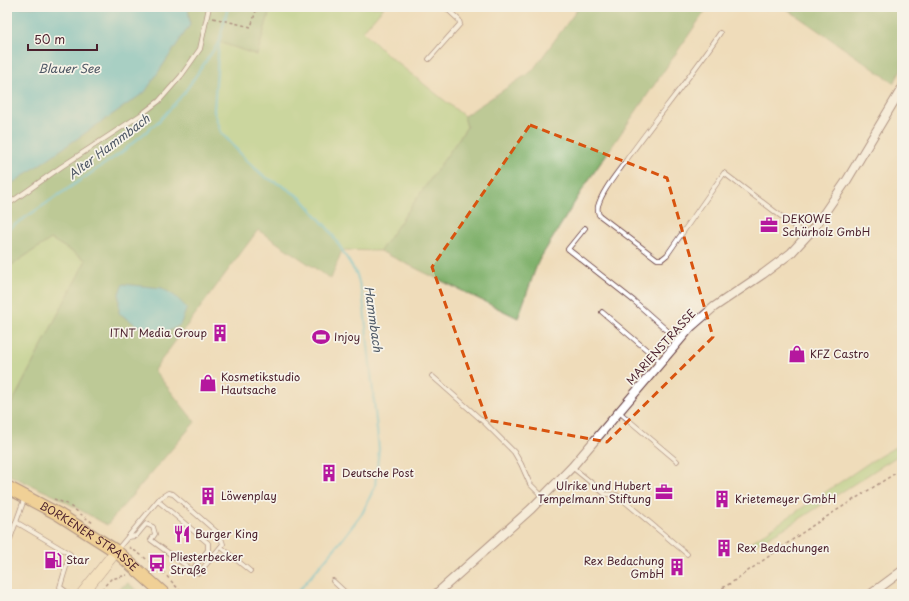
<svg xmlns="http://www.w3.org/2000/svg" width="909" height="601" font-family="'Playpen Sans',sans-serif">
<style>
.green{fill:#a0ce7c;stroke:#757654}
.forest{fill:#80b16c;stroke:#65684c}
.water{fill:#53becf;stroke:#4e6e7d}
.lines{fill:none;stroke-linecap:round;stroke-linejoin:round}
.stream{stroke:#53becf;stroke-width:2.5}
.service-casing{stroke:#633b40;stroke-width:5.5}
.minor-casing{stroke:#633b40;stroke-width:10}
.secondary-casing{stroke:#633b40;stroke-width:12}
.primary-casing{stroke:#633b40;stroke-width:14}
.path{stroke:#633b40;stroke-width:1.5;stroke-dasharray:3 3;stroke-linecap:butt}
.service{stroke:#fff;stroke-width:4}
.minor{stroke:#fff;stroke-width:8}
.secondary{stroke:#fae7c3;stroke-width:11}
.primary{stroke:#f2c26a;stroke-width:12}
.marked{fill:none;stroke:#d8530f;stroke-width:3;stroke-dasharray:8 5;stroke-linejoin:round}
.labels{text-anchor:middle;stroke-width:3.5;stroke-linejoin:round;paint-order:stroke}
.poi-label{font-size:11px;fill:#4a1f2b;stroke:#f7f3e8;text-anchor:start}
.street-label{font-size:11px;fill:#4a1f2b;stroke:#f7f3e8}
.water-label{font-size:12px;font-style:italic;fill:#4d5764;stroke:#f7f3e8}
</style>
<rect width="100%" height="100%" fill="#f7f3e8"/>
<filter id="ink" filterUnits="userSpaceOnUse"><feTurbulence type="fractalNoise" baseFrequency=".025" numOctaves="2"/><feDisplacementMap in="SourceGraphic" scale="8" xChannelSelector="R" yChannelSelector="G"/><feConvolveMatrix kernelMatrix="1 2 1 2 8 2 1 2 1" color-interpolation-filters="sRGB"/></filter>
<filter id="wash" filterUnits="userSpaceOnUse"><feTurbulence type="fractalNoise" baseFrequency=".012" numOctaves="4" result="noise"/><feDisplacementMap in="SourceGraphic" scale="16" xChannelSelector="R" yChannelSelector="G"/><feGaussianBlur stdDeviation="0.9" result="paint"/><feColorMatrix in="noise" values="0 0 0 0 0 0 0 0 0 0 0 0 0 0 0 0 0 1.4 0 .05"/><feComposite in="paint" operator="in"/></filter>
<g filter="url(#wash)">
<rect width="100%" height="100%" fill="#efdcba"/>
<g class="green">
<polygon points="271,7 384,7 363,31 385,53 464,116 467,127 380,251 342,250 330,231 283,186 265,177 246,160 221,132 214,111 219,42 257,55"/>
<polygon points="51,239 86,260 7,413 7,268"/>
<polygon points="902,443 902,453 795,522 753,546 747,545 870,462"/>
</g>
<g class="forest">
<polygon points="188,7 271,7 257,55 219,42 214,111 221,132 246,160 265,177 283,186 301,198 330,231 342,250 331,279 258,230 154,370 195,422 107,525 57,497 7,474 7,413 86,260 51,239 7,268 7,187 21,177 190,25"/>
<polygon points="579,7 708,7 586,184 538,262 518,318 380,251 467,127 464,116 532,71"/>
<polygon points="784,7 902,7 902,69 894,83"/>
<polygon points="128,583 141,594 110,594"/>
</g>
<g class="water">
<polygon points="7,7 188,7 190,25 145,92 7,187"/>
<polygon points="123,284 162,288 175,296 187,308 180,325 163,334 145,331 119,313 119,293"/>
</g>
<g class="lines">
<g class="stream">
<polyline points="228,7 219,42 214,111 221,132 246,160 265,177 283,186 301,198 330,231 342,250 357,275 363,298 379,449 375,486 363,512 341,541 296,594"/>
<polyline points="7,230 122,152 160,120 184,93 219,42"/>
</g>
</g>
</g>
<g filter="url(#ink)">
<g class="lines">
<g class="service-casing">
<g id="service">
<path d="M720 33C691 77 657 117 627 159 617 174 603 189 598 206 597 210 598 212 599 215L657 259H662L667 255 724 173 807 236"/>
<polyline points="429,59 460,24 459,20 445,7"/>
<polyline points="7,205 61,167 142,114 159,101 181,76 200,49 209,7"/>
<polyline points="585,228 568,249 634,301 679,341"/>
<polyline points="602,312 661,362"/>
<polyline points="432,376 485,423 514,452 521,464 530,484 543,497"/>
<polyline points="619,412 677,461"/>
<polyline points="572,467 605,494 617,495 687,554"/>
<polyline points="16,522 70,554 60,587 69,594"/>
<polyline points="128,537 136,536 146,524 153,527 155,534 151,540 192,570 208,550 208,543 158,501"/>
<polyline points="7,543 10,539 25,497"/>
<polyline points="221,547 250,571"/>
<polyline points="117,550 160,498 168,493 173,494 220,535 223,544 199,573 192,570"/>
<polyline points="333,581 347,594"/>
</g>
</g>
<g class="minor-casing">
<g id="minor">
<polyline points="436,594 531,509 572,467 691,327 714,307 763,274 791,253 814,228 847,180 902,88"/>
<polyline points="871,594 902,571"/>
</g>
</g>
<g class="secondary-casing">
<polyline id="secondary" points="82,594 116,551"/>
</g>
<g class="primary-casing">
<g id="primary">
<path id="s1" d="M7 487 58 514 116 551 164 594"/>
</g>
</g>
<g class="path">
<polyline points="593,11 596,7"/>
<polyline points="213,18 251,27 257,7"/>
<polyline points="54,499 67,504 93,523"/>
<polyline points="129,547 141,555 163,572 183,594"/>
<polyline points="97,594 111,579 127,575"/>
<polyline points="712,594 731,583 812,526 902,469"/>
</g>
<use href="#service" class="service"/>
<use href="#minor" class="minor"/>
<use href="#secondary" class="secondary"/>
<use href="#primary" class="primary"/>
</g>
</g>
<path d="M0 0H909V601H0ZM530 125 667 178 713 337 607 442 487 420 432 267Z" fill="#efdcba" fill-opacity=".55" fill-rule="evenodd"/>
<path class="marked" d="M530 125 667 178 713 337 607 442 487 420 432 267Z"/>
<defs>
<g id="office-bare" transform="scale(1.38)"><path d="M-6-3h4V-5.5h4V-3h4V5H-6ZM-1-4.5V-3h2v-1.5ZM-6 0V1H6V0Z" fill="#b5179e" stroke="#f7f3e8" stroke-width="2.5" paint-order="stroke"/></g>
<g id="building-bare" transform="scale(1.38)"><path d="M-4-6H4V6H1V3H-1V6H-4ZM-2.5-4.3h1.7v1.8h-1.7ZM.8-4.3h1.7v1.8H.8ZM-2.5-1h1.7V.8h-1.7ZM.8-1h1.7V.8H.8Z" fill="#b5179e" stroke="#f7f3e8" stroke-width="2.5" paint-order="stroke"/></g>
<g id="stadium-bare" transform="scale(1.38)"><path d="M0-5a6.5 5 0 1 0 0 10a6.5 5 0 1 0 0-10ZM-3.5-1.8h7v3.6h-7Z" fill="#b5179e" stroke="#f7f3e8" stroke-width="2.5" paint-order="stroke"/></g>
<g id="shop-bare" transform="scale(1.38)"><path d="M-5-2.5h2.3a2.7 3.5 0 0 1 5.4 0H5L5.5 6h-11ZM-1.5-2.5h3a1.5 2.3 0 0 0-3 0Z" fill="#b5179e" stroke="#f7f3e8" stroke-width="2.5" paint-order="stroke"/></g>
<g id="restaurant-bare" transform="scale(1.38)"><path d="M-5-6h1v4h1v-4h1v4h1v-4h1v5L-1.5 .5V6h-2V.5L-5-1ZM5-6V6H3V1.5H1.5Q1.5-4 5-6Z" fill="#b5179e" stroke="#f7f3e8" stroke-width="2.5" paint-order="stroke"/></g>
<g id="fuel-bare" transform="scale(1.38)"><path d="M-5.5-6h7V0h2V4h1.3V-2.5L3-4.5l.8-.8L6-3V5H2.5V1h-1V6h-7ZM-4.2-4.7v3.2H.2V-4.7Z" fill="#b5179e" stroke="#f7f3e8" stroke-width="2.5" paint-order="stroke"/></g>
<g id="bus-bare" transform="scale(1.38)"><path d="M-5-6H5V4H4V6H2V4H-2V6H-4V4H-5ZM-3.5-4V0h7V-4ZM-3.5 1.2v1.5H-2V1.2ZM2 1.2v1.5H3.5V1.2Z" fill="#b5179e" stroke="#f7f3e8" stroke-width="2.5" paint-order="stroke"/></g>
</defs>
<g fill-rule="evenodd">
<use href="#office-bare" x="769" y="225"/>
<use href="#building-bare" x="220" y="333"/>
<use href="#stadium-bare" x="321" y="337"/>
<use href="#shop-bare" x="797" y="354"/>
<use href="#shop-bare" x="208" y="383"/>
<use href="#building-bare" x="329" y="473"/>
<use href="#office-bare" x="664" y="492"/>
<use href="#building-bare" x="208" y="496"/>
<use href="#building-bare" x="722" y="499"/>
<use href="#restaurant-bare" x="182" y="534"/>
<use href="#building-bare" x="724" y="548"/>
<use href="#fuel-bare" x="53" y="560"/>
<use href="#bus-bare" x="157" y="563"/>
<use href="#building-bare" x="677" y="567"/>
</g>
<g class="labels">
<g class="poi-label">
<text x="782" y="223">DEKOWE<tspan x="782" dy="13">Schürholz GmbH</tspan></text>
<text x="207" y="337" text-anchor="end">ITNT Media Group</text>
<text x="334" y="341">Injoy</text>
<text x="810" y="358">KFZ Castro</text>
<text x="221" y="381">Kosmetikstudio<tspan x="221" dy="13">Hautsache</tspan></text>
<text x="342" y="477">Deutsche Post</text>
<text x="651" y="490" text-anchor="end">Ulrike und Hubert<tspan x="651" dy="13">Tempelmann Stiftung</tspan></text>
<text x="221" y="500">Löwenplay</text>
<text x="735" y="503">Krietemeyer GmbH</text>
<text x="195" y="538">Burger King</text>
<text x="737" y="552">Rex Bedachungen</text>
<text x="170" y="561">Pliesterbecker<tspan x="170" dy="13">Straße</tspan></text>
<text x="66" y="564">Star</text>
<text x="664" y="565" text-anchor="end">Rex Bedachung<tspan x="664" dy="13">GmbH</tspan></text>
</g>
<g class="street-label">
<text transform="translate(661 347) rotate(-48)" y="4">MARIENSTRASSE</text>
<text dy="4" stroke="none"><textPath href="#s1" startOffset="96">BORKENER STRASSE</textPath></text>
</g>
<g class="water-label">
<text x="69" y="73">Blauer See</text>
<text transform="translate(109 147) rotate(-37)" y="4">Alter Hammbach</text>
<text transform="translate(373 319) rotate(82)" y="4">Hammbach</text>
</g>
</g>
<rect width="909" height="601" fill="none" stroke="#f7f3e8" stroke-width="24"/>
<path d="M28 44v6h69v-6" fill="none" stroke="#4a1f2b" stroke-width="2"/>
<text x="34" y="44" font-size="12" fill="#4a1f2b" stroke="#f7f3e8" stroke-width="3" paint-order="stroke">50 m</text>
</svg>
